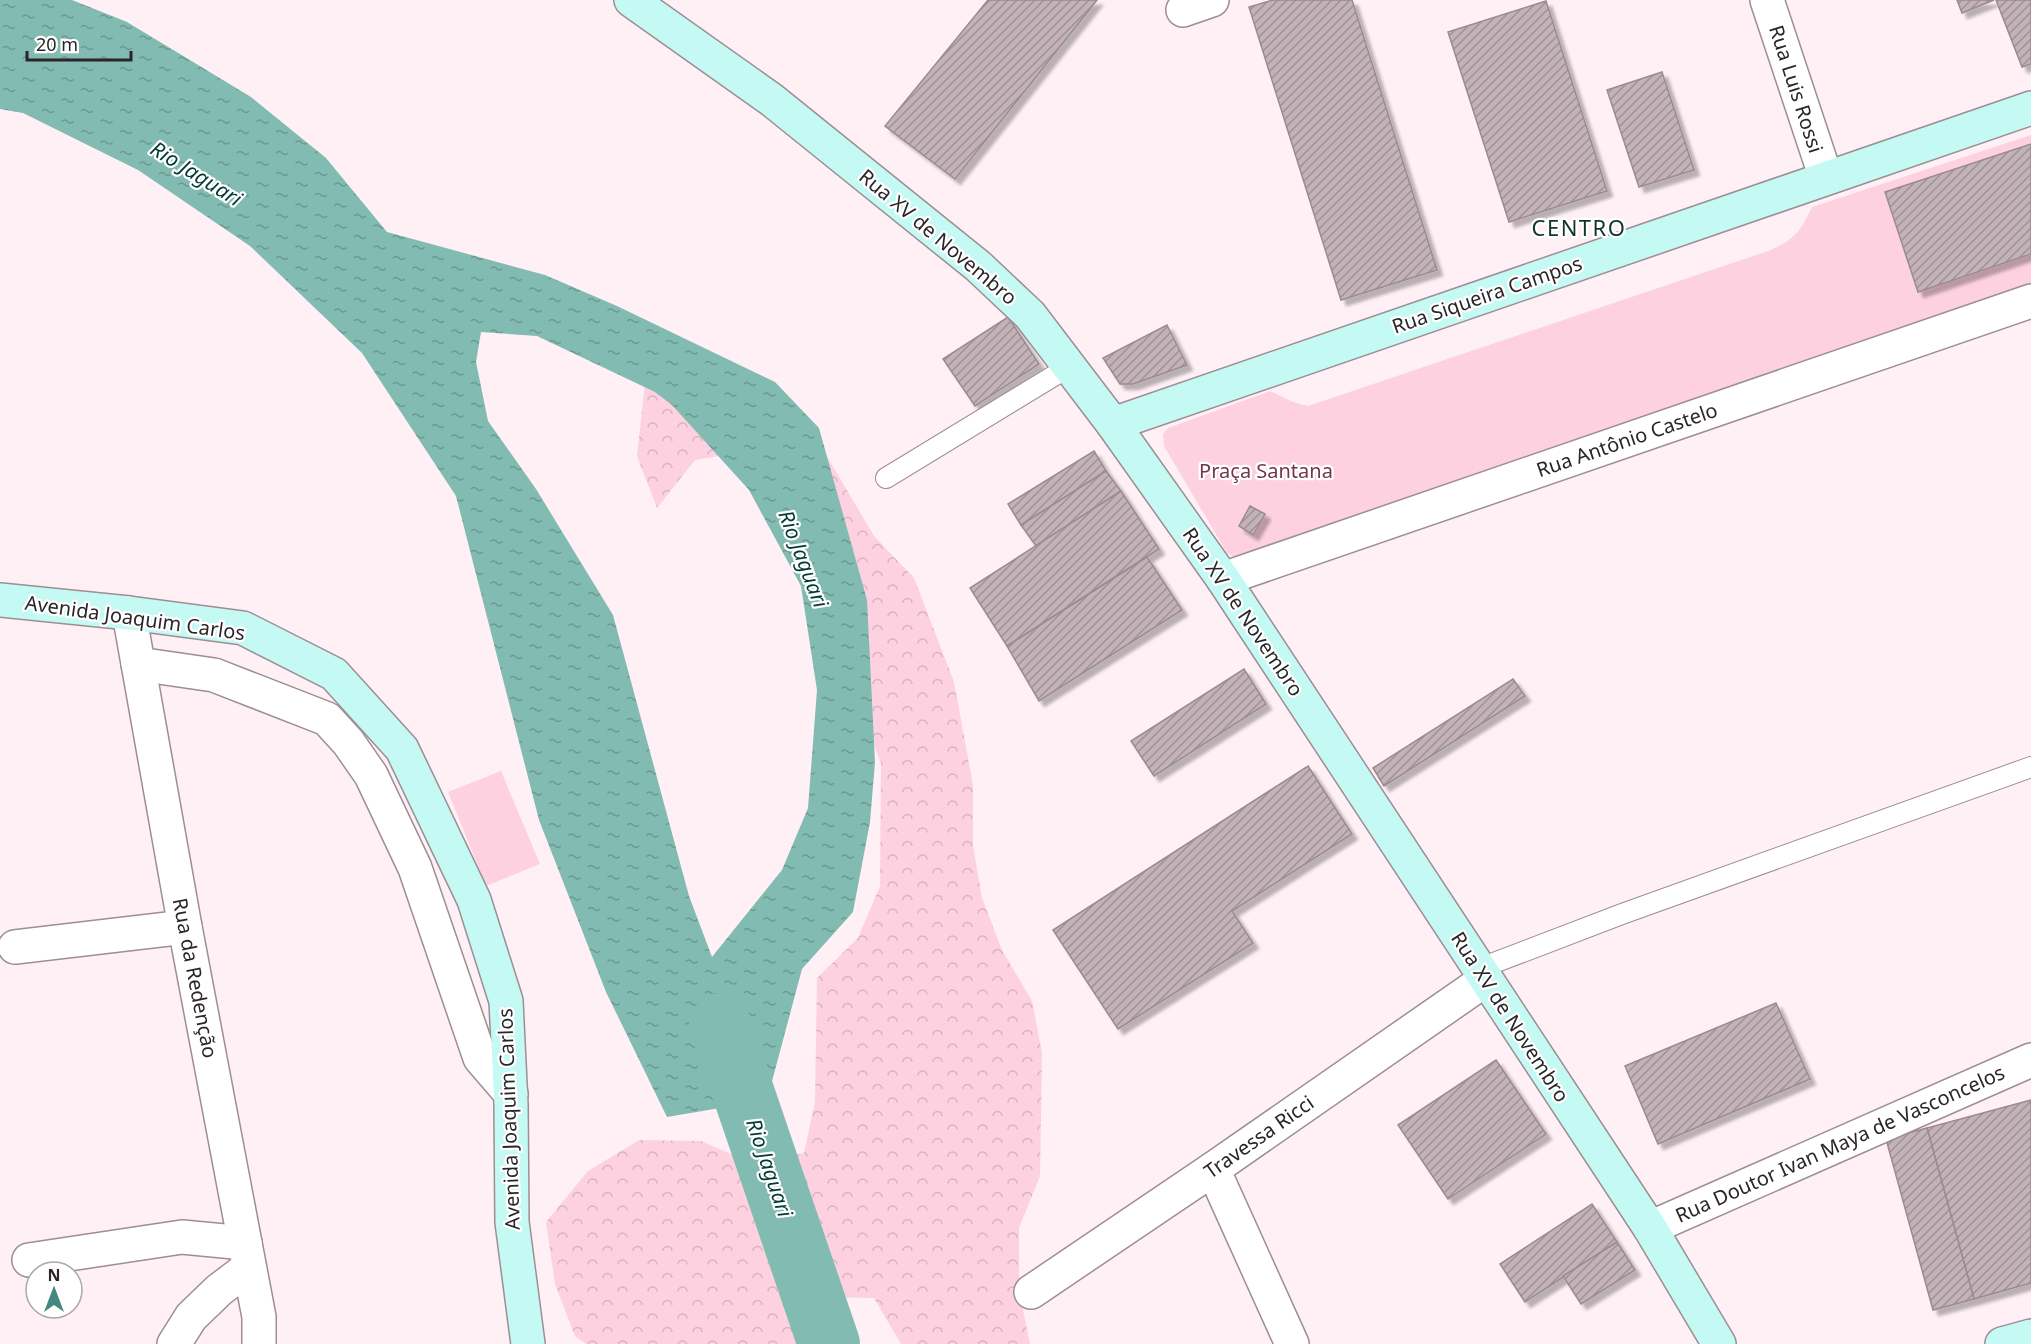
<svg xmlns="http://www.w3.org/2000/svg" width="2031" height="1344" font-family="'Noto Sans',sans-serif">
<style>
.green{fill:#fdd1e0}
.forest{fill:url(#forest-crowns)}
.water{fill:url(#water-ripples);fill-rule:evenodd}
.lines{fill:none;stroke-linecap:round;stroke-linejoin:round}
.river{stroke:#82bbb2;stroke-width:62}
.building{fill:url(#building-hatch);stroke:#9b8b90;stroke-width:1.5;filter:url(#shadow)}
.lane-casing{stroke:#9d8e93;stroke-width:22}
.street-casing{stroke:#9d8e93;stroke-width:36}
.secondary-casing{stroke:#9d8e93;stroke-width:36}
.lane{stroke:#fff;stroke-width:20}
.street{stroke:#fff;stroke-width:33}
.secondary{stroke:#c4f9f4;stroke-width:33}
.labels{text-anchor:middle;stroke-width:4.5;stroke-linejoin:round;paint-order:stroke}
.street-label{font-size:20px;fill:#2b2527;stroke:#fff}
.park-label{font-size:20px;fill:#72364e;stroke:#fff}
.water-label{font-size:21px;font-style:italic;fill:#023a34;stroke:#fff}
.quarter-label{font-size:22px;letter-spacing:1.5px;fill:#123430;stroke:#fff}
</style>
<defs>
<pattern id="forest-crowns" width="20" height="18" patternUnits="userSpaceOnUse" patternTransform="scale(1.5)"><rect width="20" height="18" fill="#fdd1e0"/><path d="M2 6a3 3 0 1 1 6 0M12 15a3 3 0 1 1 6 0" fill="none" stroke="#d9b3c0"/></pattern>
<pattern id="water-ripples" width="26" height="14" patternUnits="userSpaceOnUse" patternTransform="scale(1.5)"><rect width="26" height="14" fill="#82bbb2"/><path d="M2 4q2-2 4 0t4 0M15 11q2-2 4 0t4 0" fill="none" stroke="#6b9891"/></pattern>
<pattern id="building-hatch" width="6" height="6" patternUnits="userSpaceOnUse" patternTransform="scale(1.5)"><rect width="6" height="6" fill="#c3b3b8"/><path d="M-1 1l2-2M0 6l6-6M5 7l2-2" fill="none" stroke="#9f9196"/></pattern>
<filter id="shadow"><feDropShadow dx="5.5" dy="5.5" stdDeviation="1.5" flood-color="#0004"/></filter>
</defs>
<rect width="100%" height="100%" fill="#fef0f5"/>
<g class="green">
<path d="M2031 135V287L1238 559 1227 553 1164 446 1163 434 1168 428 1270 391 1293 402 1308 406 1771 250C1796 238 1800 232 1812 207Z"/>
<polygon points="501,771 540,864 486,886 448,792"/>
</g>
<polygon class="forest" points="650,338 813,433 874,536 914,578 954,682 973,785 973,846 982,898 1002,950 1032,1001 1042,1053 1040,1176 1019,1228 1019,1290 1030,1344 901,1344 874,1298 813,1297 803,1344 586,1344 575,1336 555,1284 546,1222 588,1171 639,1140 701,1141 752,1163 804,1153 815,1102 817,978 858,938 880,886 881,763 861,711 750,451 695,460 657,508 637,456"/>
<path class="water" d="M0 0H72L127 22 251 97 326 158 387 232 545 275 617 306 775 382 819 428 867 600 875 762 870 822 853 912 802 969 767 1100 667 1117 606 992 539 820 456 496 362 353 250 246 138 170 23 113 0 109ZM481 332 537 336 655 392 672 405 749 490 801 586 817 690 808 808 782 870 712 957 689 896 613 615 536 489 488 421 476 362Z"/>
<g class="lines">
<polyline class="river" points="720,1024 829,1344"/>
</g>
<g class="building">
<polygon points="988,0 1097,0 955,179 885,126"/>
<polygon points="1273,0 1352,0 1437,270 1341,300 1249,7"/>
<polygon points="1957,0 1994,0 1962,13"/>
<polygon points="1996,0 2031,0 2031,64 2022,67"/>
<polygon points="1546,1 1607,191 1509,222 1448,32"/>
<polygon points="1662,72 1694,170 1639,187 1607,90"/>
<polygon points="2031,144 2031,254 1918,292 1885,192"/>
<polygon points="1008,317 1039,364 975,406 943,359"/>
<polygon points="1167,325 1187,365 1133,384 1120,384 1103,358"/>
<polygon points="1094,451 1106,471 1021,525 1008,504"/>
<polygon points="1106,471 1121,491 1036,546 1021,525"/>
<polygon points="1121,491 1159,549 1007,646 970,588"/>
<polygon points="1250,506 1265,514 1253,535 1239,526"/>
<polygon points="1147,557 1182,610 1039,701 1007,646"/>
<polygon points="1244,669 1266,704 1154,776 1131,741"/>
<polygon points="1513,679 1525,696 1384,786 1373,768"/>
<polygon points="1308,766 1352,834 1232,911 1253,943 1118,1029 1053,930"/>
<polygon points="1776,1003 1810,1079 1658,1144 1625,1066"/>
<polygon points="1496,1060 1546,1134 1448,1199 1398,1125"/>
<polygon points="2031,1100 2031,1283 1974,1299 1927,1128"/>
<polygon points="1927,1128 1974,1299 1933,1310 1886,1139"/>
<polygon points="1592,1204 1617,1242 1525,1302 1500,1264"/>
<polygon points="1617,1242 1635,1270 1581,1304 1563,1276"/>
</g>
<g class="lines">
<g class="lane-casing">
<g id="lane">
<polyline points="886,478 1070,366"/>
<polyline points="1478,969 1622,914 2031,767"/>
</g>
</g>
<g class="street-casing">
<g id="street">
<polyline points="1767,0 1826,178"/>
<polyline points="1183,10 1212,0"/>
<polyline points="1223,579 2031,301"/>
<polyline points="129,613 185,927 259,1317 259,1344"/>
<polyline points="138,664 214,675 327,719 348,742 371,775 415,868 480,1058 511,1094"/>
<polyline points="15,947 185,927"/>
<polyline points="1213,1169 1292,1344"/>
<polyline points="1650,1228 2031,1060"/>
<polyline points="29,1260 182,1237 245,1243"/>
<polyline points="1031,1292 1213,1169 1485,980"/>
<polyline points="174,1344 191,1317 219,1290 248,1268"/>
</g>
</g>
<g class="secondary-casing">
<g id="secondary">
<polyline points="631,0 772,100 978,266 1030,315 1113,424 1223,579 1650,1228 1719,1344"/>
<polyline points="1113,424 2031,108"/>
<polyline points="0,600 129,613 243,628 334,674 402,749 474,900 506,1001 511,1104 512,1222 528,1344"/>
<polyline points="2002,1344 2031,1336"/>
</g>
</g>
<use href="#lane" class="lane"/>
<use href="#street" class="street"/>
<use href="#secondary" class="secondary"/>
</g>
<g class="labels">
<g class="street-label">
<text transform="translate(1796 89) rotate(72)" y="7">Rua Luis Rossi</text>
<text transform="translate(938 237) rotate(40)" y="7">Rua XV de Novembro</text>
<text transform="translate(1487 295) rotate(-19)" y="7">Rua Siqueira Campos</text>
<text transform="translate(1627 440) rotate(-19)" y="7">Rua Antônio Castelo</text>
<text transform="translate(1243 612) rotate(56)" y="7">Rua XV de Novembro</text>
<text transform="translate(135 618) rotate(8)" y="7">Avenida Joaquim Carlos</text>
<text transform="translate(195 978) rotate(79)" y="7">Rua da Redenção</text>
<text transform="translate(1510 1017) rotate(57)" y="7">Rua XV de Novembro</text>
<text transform="translate(509 1119) rotate(-92)" y="7">Avenida Joaquim Carlos</text>
<text transform="translate(1259 1137) rotate(-35)" y="7">Travessa Ricci</text>
<text transform="translate(1840 1144) rotate(-24)" y="7">Rua Doutor Ivan Maya de Vasconcelos</text>
</g>
<g class="park-label">
<text x="1266" y="478">Praça Santana</text>
</g>
<g class="water-label">
<text transform="translate(196 174) rotate(32)" y="7">Rio Jaguari</text>
<text transform="translate(803 559) rotate(69)" y="7">Rio Jaguari</text>
<text transform="translate(769 1168) rotate(71)" y="7">Rio Jaguari</text>
</g>
<g class="quarter-label">
<text x="1579" y="236">CENTRO</text>
</g>
</g>
<g transform="translate(54 1290)"><circle r="28" fill="#ffffff" stroke="#aaa8a9" stroke-width="1.5"/>
<path d="M0-4.5L10 22L0 15L-10 22Z" fill="#438980"/>
<text y="-9" font-size="16" font-weight="bold" text-anchor="middle" fill="#2b2527">N</text>
</g>
<path d="M27 51v9h104v-9" fill="none" stroke="#2b2527" stroke-width="3"/>
<text x="36" y="51" font-size="18" fill="#2b2527" stroke="#ffffff" stroke-width="4.5" paint-order="stroke">20 m</text>
</svg>
